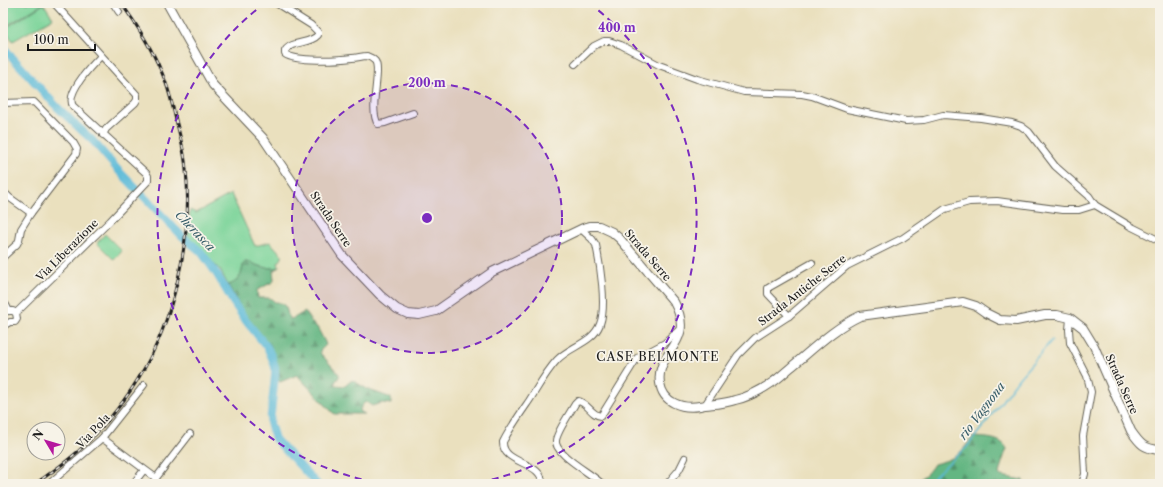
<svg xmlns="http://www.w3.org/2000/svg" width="1163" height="487" font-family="'Libre Caslon Text',serif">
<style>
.grass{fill:#7bd49a;stroke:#4c785b}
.forest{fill:url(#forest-firs);stroke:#40694f}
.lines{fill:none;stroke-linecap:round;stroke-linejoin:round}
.stream{stroke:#5abad8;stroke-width:1.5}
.river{stroke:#5abad8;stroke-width:8}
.minor-casing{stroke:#646155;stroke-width:8}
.major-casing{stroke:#646155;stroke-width:10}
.minor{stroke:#fff;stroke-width:6}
.major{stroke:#fff;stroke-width:8}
.rail-casing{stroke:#1c1c1c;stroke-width:3}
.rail{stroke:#f7f3e8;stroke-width:1.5;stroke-dasharray:4.5;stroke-linecap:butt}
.ring{fill:none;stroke:#7b2cbf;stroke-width:2;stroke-dasharray:7 5}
.labels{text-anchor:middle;stroke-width:3.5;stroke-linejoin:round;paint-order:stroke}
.street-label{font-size:11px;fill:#1c1c1c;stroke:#f7f3e8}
.water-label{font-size:12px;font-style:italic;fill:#355b67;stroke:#f7f3e8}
.neighbourhood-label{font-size:12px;letter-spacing:1px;fill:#1c1c1c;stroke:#f7f3e8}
.centre{fill:#7b2cbf;stroke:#f7f3e8;stroke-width:2}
.ring-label{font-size:12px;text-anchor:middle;font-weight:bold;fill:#7b2cbf;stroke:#f7f3e8;stroke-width:3.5;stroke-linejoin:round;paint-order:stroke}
</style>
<defs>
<pattern id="forest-firs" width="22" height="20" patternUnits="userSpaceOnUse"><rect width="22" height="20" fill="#64b682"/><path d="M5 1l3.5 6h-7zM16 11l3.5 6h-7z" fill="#52936a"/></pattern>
</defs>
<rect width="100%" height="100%" fill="#f7f3e8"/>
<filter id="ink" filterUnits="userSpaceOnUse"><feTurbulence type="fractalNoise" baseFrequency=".025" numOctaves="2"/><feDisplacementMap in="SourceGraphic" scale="8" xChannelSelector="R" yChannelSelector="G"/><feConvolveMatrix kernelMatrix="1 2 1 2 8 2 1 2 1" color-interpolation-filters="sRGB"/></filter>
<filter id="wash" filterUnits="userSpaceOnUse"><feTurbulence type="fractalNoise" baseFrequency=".012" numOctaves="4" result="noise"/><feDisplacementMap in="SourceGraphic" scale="16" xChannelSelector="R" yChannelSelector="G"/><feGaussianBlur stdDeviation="0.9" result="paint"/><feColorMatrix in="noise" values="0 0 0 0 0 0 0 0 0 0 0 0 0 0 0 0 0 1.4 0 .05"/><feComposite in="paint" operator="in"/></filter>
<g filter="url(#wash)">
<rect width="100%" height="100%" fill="#eae0be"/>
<g class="grass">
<polygon points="3,3 43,3 43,4 3,28"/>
<polygon points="44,4 53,18 13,41 4,29"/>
<path d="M231 194 255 246 270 242 282 255V258L278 263 279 266 278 268C268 268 259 268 251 262L243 266 241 275 234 284 228 285 220 270 188 237V234L190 210 196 213Z"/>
<polygon points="105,234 122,251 114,260 97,243"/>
</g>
<g class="forest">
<path d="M245 262H251C259 268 268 268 278 268L273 271 274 279 273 282 257 290 258 298H270L275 302 281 303 286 307 289 319 294 318 304 312 307 314 311 322 317 327 325 342 326 345 320 351 321 354 339 374V377L335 382 336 385 345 386 352 380 369 390 389 397 391 398V404L382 403 372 406 366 402 363 404 360 409 361 412 365 414H334L297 375 280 382 276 377C278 351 264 344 252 326 243 313 236 299 228 285 238 283 243 273 243 264Z"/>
<path d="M973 437C984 438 1002 437 1007 449 1003 458 1001 465 999 474L1001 476 1023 480 1024 484H894C898 481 902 481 907 481 920 481 927 475 934 464 957 458 958 456 973 437Z"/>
</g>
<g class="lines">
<g class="stream">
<polyline points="846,484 858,481 882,484"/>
<polyline points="919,484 927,482 966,448 988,420 1019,378 1052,340"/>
</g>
<polyline class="river" points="3,47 57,107 93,141 118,170 182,236 201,252 216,273 233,302 246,321 267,347 272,358 275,367 275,376 270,423 275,439 317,484"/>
</g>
</g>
<g filter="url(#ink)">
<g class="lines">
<g class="minor-casing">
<g id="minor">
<polyline points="54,3 137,95 137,100 135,103 106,129 103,135"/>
<polyline points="113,3 119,12"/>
<path d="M276 3 311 25 318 32V35C309 45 292 40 285 51V54C296 62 338 60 352 58 357 58 362 56 367 56 370 57 373 59 375 61 382 70 368 110 378 124L385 123 413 113"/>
<polyline points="575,64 594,46 604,41 609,41 621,45 659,65 697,79 744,92 802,94 812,96 847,109 906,121 924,120 943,115 981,118 1012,123 1021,126 1029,132 1055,166 1089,196 1095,205 1130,226 1160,241"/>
<polyline points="3,103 34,102 73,142 77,149 76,154 31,213 21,229 19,240 17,244 3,257"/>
<polyline points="3,191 10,198 31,213"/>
<polyline points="3,302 6,305 9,311"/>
<path d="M16 313 110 221 148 181V176L146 173 73 106C65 93 92 65 101 56"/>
<polyline points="789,316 768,294 768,288 812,263"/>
<polyline points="1070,318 1069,330 1070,343 1087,376 1091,392 1083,436 1085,474 1082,484"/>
<polyline points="3,326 10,322 15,322 17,319 16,313 13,311 9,311"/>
<polyline points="705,405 738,355 755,338 789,316 847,266 903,238 945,209 969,202 997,201 1063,210 1079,210 1095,205"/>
<polyline points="102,438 156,478"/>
<polyline points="49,484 102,438 144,385"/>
<polyline points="133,484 144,470"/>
<polyline points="154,484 156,478 190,434"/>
<path d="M542 484C544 461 502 465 503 442 510 428 520 414 529 401 538 387 546 372 557 360 570 346 593 343 600 324 607 306 600 264 596 245L592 239 581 229"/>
<path d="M602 484C593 474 553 454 556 440 558 430 570 413 575 404L578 401C587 402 592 416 601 416L637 358 665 343 681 328"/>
<polyline points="667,484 679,470 685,458"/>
</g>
</g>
<g class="major-casing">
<path id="major" d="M167 3 213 85 263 138 342 255 380 295 397 309 408 314 419 315 436 311 492 272 583 228 590 226H599L612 232 620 239 674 302C697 344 655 351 660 383 663 403 682 409 700 406 711 404 724 404 735 400 748 397 763 389 773 382 779 378 784 373 790 368 812 350 834 328 860 316L963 302 976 306 986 313 1000 320 1016 321 1045 315H1057L1070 318 1083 328 1094 346 1131 431C1140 444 1144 449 1160 450"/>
</g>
<use href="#minor" class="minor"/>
<use href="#major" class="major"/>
<g class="rail-casing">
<path id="rail" d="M35 484C46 476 58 468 69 459 95 438 121 407 138 379 174 322 193 237 186 170 185 153 180 136 176 120 172 104 169 88 162 73 152 49 137 25 121 3"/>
</g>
<use href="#rail" class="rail"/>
</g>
</g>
<circle cx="427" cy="218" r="135" fill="#7b2cbf" fill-opacity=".12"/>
<g class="ring">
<circle cx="427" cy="218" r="135"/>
<path d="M385 484A269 269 0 0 1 265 3M589 3A269 269 0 0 1 469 484"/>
</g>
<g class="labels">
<g class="street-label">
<text transform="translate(331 219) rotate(56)" y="4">Strada Serre</text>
<text transform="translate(67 250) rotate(-45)" y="4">Via Liberazione</text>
<text transform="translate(648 255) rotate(49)" y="4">Strada Serre</text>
<text transform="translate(802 290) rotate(-38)" y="4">Strada Antiche Serre</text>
<text transform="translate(1122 384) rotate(66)" y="4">Strada Serre</text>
<text transform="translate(93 431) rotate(-47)" y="4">Via Pola</text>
</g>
<g class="water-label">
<text transform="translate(195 231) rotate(46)" y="4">Cherasca</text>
<text transform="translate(982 411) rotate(-53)" y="4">rio Vagnona</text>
</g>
<g class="neighbourhood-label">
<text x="658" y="361">CASE BELMONTE</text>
</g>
</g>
<circle cx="427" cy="218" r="6" class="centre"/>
<g class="ring-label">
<text x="617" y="32">400 m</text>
<text x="427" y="87">200 m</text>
</g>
<rect width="1163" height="487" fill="none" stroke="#f7f3e8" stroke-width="16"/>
<g transform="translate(46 441) rotate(308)"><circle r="19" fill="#f7f3e8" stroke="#9f9d96"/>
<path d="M0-3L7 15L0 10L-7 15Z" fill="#b5179e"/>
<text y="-6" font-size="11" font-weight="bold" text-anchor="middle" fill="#1c1c1c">N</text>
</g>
<path d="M28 44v6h67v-6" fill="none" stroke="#1c1c1c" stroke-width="2"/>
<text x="34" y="44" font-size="12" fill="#1c1c1c" stroke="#f7f3e8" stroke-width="3" paint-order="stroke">100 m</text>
</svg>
